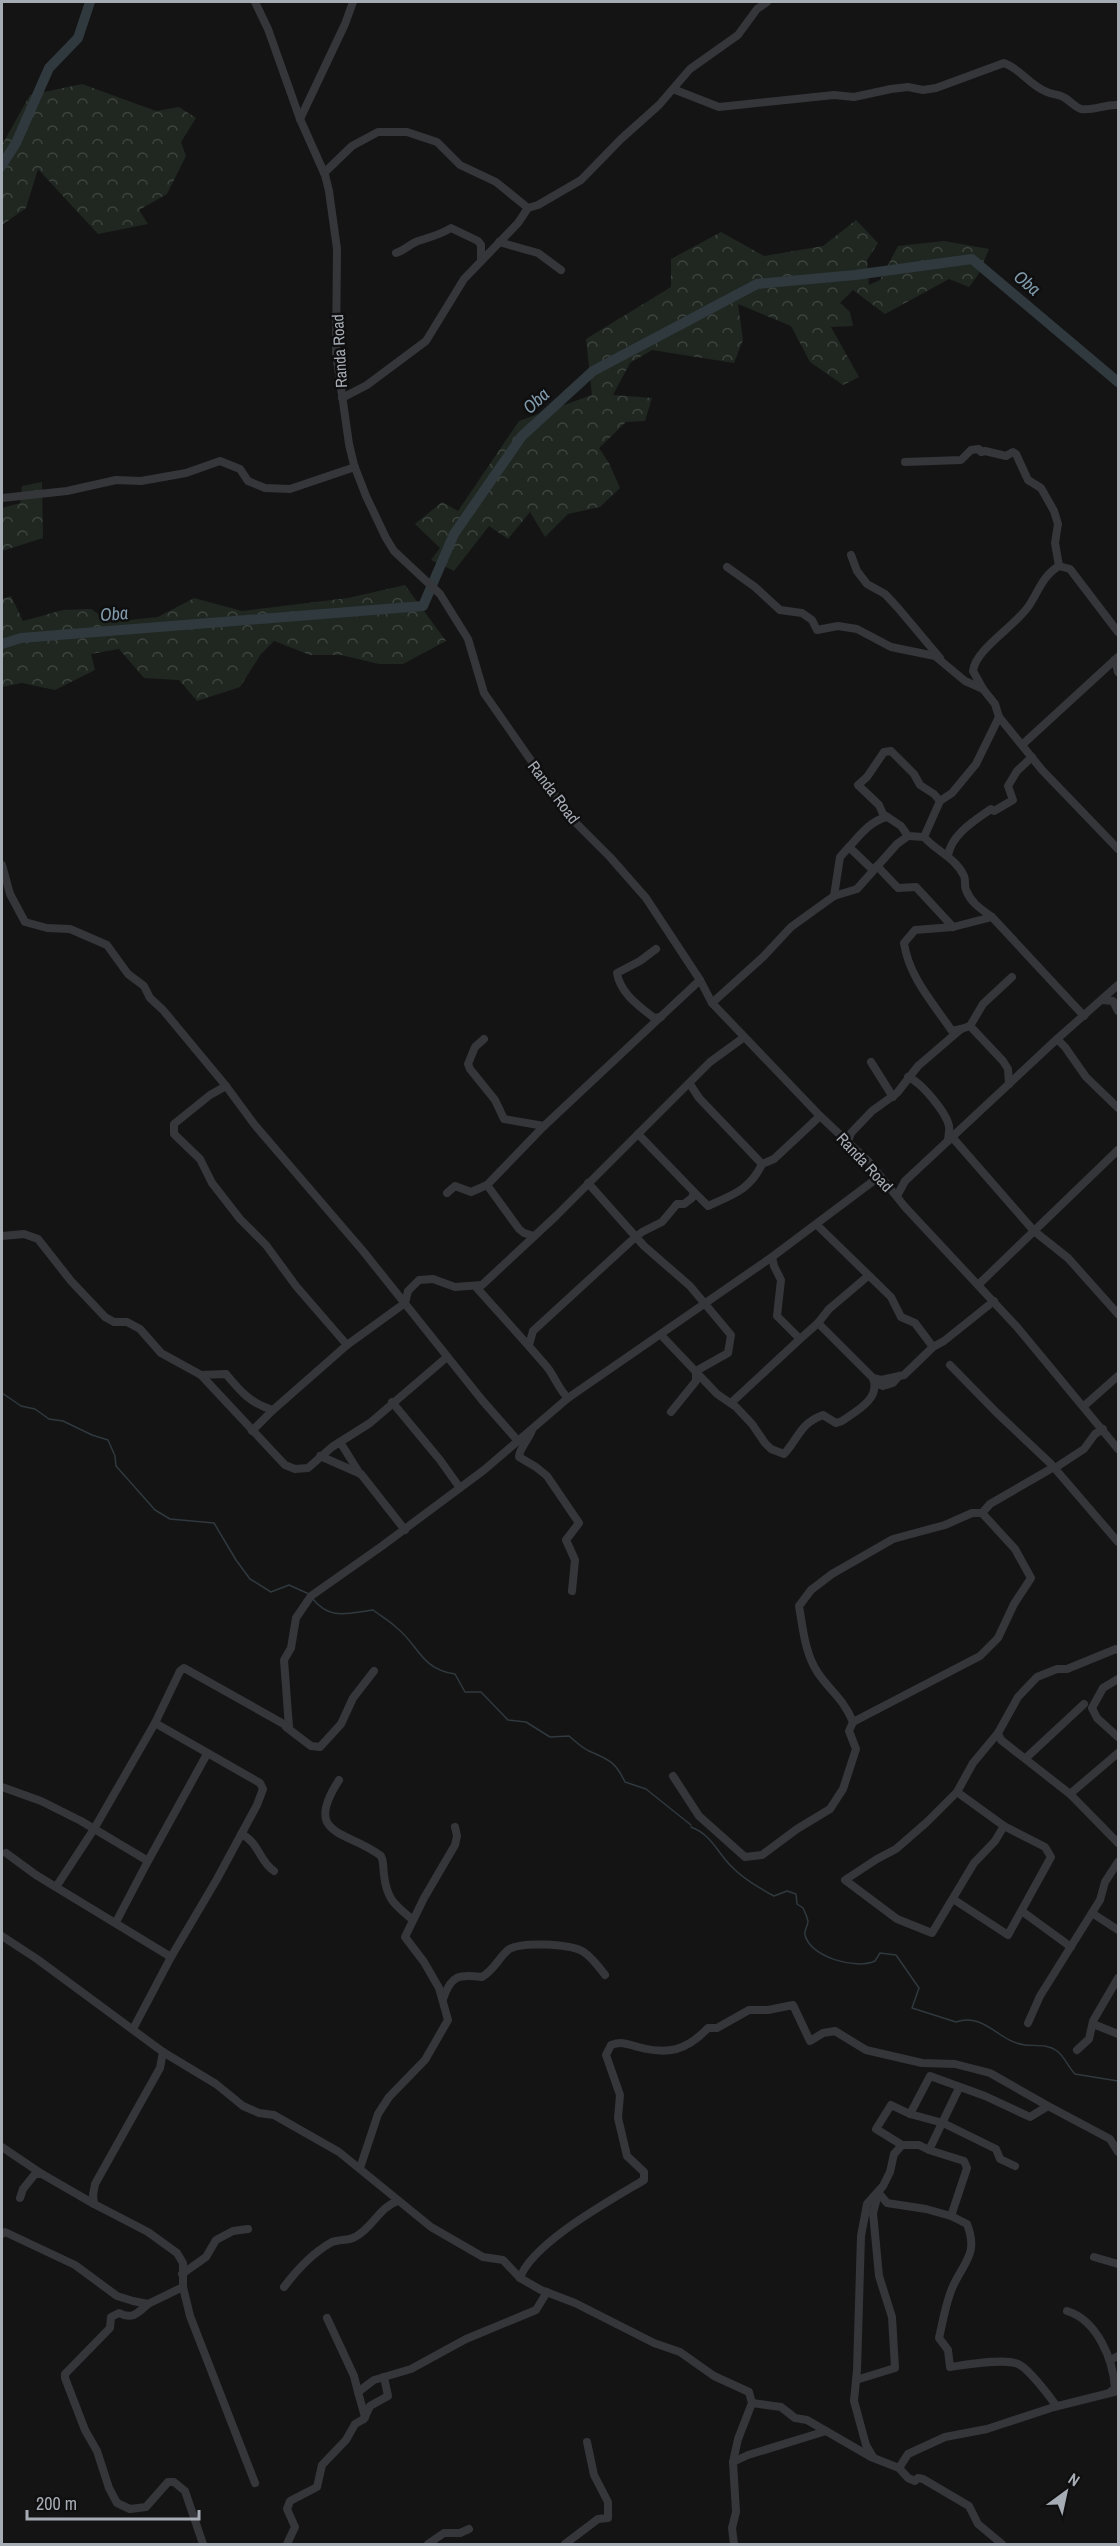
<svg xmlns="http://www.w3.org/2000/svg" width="1120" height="2546" font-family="'Archivo Narrow',sans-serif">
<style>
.forest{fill:url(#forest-crowns)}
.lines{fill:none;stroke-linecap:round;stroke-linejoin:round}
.stream{stroke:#30393e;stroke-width:1.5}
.river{stroke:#30393e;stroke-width:10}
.minor{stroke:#35363a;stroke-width:8}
.labels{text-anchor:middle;stroke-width:5;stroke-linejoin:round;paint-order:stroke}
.street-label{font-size:16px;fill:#a6acb4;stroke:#0f0f10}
.water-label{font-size:18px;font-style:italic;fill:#809bac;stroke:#0f0f10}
</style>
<defs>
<pattern id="forest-crowns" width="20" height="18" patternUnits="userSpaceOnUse" patternTransform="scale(1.5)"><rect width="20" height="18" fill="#202721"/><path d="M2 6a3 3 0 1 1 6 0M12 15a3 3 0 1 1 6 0" fill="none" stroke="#3d443f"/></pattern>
</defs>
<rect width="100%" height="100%" fill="#141415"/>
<g class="forest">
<polygon points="82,84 156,111 179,107 196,118 181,142 186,156 167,194 139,210 148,224 98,234 38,169 26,208 2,225 2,145 30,95"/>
<polygon points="856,220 878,243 867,260 869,285 880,280 898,246 944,241 989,249 978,275 969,287 949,279 885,314 853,290 840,303 850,312 853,326 831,327 859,377 843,385 810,362 791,326 738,304 743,340 734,363 652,350 630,363 613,395 652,398 645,421 626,422 599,448 609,463 620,488 600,507 568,514 545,537 530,512 508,539 489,526 454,571 431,560 440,548 415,524 442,502 458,511 519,421 592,395 586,339 671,287 671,259 721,232 764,256 823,246"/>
<polygon points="42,482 43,538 2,551 2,508 20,503 22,486"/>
<polygon points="405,585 446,641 403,664 379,664 341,655 310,655 274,641 261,654 240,687 197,701 179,680 144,678 119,649 91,654 95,670 55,690 22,683 2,687 2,599 11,596 23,621 63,610 91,609 110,622 158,617 194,598 242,611 348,598"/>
</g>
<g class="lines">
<g class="stream">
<polyline points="2,1393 21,1406 35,1409 49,1419 63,1421 92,1435 108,1440 115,1456 116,1466 155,1510 170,1519 214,1523 236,1560 250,1579 271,1592 289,1585 309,1594"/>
<path d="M312 1598C330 1621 348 1613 373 1610 381 1616 390 1621 397 1628 420 1647 421 1669 455 1674L465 1692H481L508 1720 526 1722 550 1737 569 1736C575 1741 582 1748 589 1751 609 1760 615 1761 625 1782L646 1789 691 1825"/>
<path d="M691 1827C712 1835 716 1851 731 1866 743 1879 759 1888 774 1896L787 1891 796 1894 797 1904 803 1908C805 1912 807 1917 808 1921 808 1926 804 1930 805 1935 810 1957 856 1970 875 1961L880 1953 896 1955 919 1988 912 2008 956 2022C985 2012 998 2042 1025 2045 1036 2046 1048 2044 1057 2051 1065 2057 1068 2067 1075 2074L1118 2081"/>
</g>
<g class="river">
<polyline points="2,165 16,143 49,68 78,38 90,2"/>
<polyline points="2,644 21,638 423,606 454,534 522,436 593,371 757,284 855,275 972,259 1118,382"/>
</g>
<g class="minor">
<polyline points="255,2 268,29 300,119 325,175 329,191 337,249 336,353 349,444 354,465 366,496 386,538 394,551 440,594 468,639 484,693 571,818 610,857 646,898 700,980 712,1003 820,1116 869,1162 905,1207 1017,1327 1118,1449"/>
<path d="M673 89 719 107 834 95 854 97 891 89 908 87 923 90 936 88 1004 63C1021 69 1029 85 1047 92 1053 95 1059 94 1065 98 1070 101 1075 107 1081 109 1093 111 1106 104 1118 105"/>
<polyline points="300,119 345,24 353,2"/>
<polyline points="324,173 352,146 378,132 407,132 437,142 460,165 496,182 528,208"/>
<polyline points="499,242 538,253 561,270"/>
<path d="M396 253C405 250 410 244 418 241 430 237 440 235 451 228L478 241 481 245V260"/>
<polyline points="342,398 367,385 426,341 464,279 518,223 528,208 538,205 581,180 621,139 659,105 690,69 738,35 757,9 767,2"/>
<polyline points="905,462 961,460 971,450 979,449 981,452 985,451 1006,456 1013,452 1016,454 1028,480 1041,488 1054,511 1058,524 1055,543 1059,566"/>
<polyline points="2,498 67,491 116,480 141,481 186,473 220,461 240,469 248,481 265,488 290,489 355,467"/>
<polyline points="851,555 857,571 867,584 885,594 898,608 940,658"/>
<polyline points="727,567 755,587 780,610 802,613 812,620 817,630 838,626 857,629 891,647 935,656 965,681 983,689 995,704 999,717 1042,770 1118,849"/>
<polyline points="1115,660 1118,672"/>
<path d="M983 689 973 671C975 650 1014 627 1028 607 1038 593 1042 576 1059 566L1070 569 1118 632"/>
<polyline points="1023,744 1118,657"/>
<path d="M940 801 934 794 920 785 914 774 891 751 884 752 867 777 858 785 879 805 883 814 901 826 908 836 924 837C936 851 956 858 964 876 966 880 964 886 966 890 971 903 981 909 992 917L1084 1016"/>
<polyline points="924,837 940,801 952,793 976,764 999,717"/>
<path d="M849 847C860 835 870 821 887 817"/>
<path d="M948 855C952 834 974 821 991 809L994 811 1013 800 1008 786 1017 771 1032 757"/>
<polyline points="2,865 10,894 25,922 47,928 70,929 107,945 128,974 144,986 150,998 163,1010 226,1086"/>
<polyline points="877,866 898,888 916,887 953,927"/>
<polyline points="834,896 840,857 849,847 873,870"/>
<path d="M656 949 640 961 617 973C620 993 639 1006 654 1018L661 1017"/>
<polyline points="1102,1000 1113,1001 1118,1011"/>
<polyline points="712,1003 763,957 791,927 834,896 857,889 897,844 908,836"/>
<polyline points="970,1026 983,1004 1012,977"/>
<path d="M961 1029 952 1031C933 1003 909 977 904 943L915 930 953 927 992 917"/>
<polyline points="484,1039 475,1047 468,1064 470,1069 495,1100 504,1119 544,1126"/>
<polyline points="1057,1039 1065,1047 1086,1077 1118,1108"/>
<polyline points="871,1062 893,1097"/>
<path d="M908 1077C921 1082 946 1112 949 1126 950 1131 948 1136 948 1141"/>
<polyline points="690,1084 699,1098 762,1164 774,1159 820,1116"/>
<polyline points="638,1134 694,1192"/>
<polyline points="952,1137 1034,1231 1068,1258 1118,1314"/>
<polyline points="848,1141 851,1133 872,1111 897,1093 918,1066 961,1029 970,1026 1003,1061 1008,1069 1009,1084"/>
<polyline points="588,1183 644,1246 690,1286 731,1335 728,1353 696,1371 696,1381 671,1412"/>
<polyline points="487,1185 519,1229 524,1233 534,1236"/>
<polyline points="447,1193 455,1186 471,1192 487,1185 544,1126 700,980"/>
<polyline points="897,1196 905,1181 1057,1039 1118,985"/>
<polyline points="817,1225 891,1297 901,1317 915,1323 933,1347"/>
<path d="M2 1236 24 1234 38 1239 71 1281 105 1317 114 1322H127L140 1329 161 1353 201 1375 226 1374C240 1391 251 1404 273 1410L347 1345 296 1286 266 1245 240 1219 212 1183 200 1159 174 1134V1124L210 1095 226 1086 254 1124 363 1251 482 1400 518 1441"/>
<polyline points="772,1257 774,1266 781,1280 777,1316 800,1339 818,1323 873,1378"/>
<polyline points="978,1285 1118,1150"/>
<path d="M476 1287C500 1314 524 1340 547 1367 555 1377 559 1390 568 1398"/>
<polyline points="818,1323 829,1309 868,1276"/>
<path d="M661 1335 717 1394 736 1407 752 1424 765 1443 771 1449 784 1454C799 1438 799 1424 823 1415L836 1423 842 1421C856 1411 881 1399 873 1378L881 1380 904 1375 933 1347 944 1341 994 1301"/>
<polyline points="347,1345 405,1303 408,1291 419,1280 433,1279 455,1287 482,1285 556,1216 710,1062 743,1038"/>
<path d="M529 1345 533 1331 630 1242 642 1232 662 1222 677 1204H684L692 1198 694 1192 708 1206C732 1195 750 1190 762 1164"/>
<polyline points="950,1365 997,1413 1051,1464 1118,1542"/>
<polyline points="201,1375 285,1465 295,1469 308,1468 332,1447 370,1423 447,1357"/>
<polyline points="875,1383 883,1386 893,1383 899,1376"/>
<polyline points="392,1402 440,1460 460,1488"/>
<polyline points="731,1403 800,1339"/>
<polyline points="1084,1406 1118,1376"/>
<path d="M532 1430C529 1439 519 1449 519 1457L536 1467 547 1476 579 1523 566 1540 575 1560 572 1591"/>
<polyline points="252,1431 273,1410"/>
<polyline points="340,1442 360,1474"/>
<polyline points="320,1456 361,1474 405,1530"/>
<polyline points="1055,1468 1084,1449 1095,1434 1103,1429"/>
<polyline points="1118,1650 1116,1649 1067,1669 1057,1669 1037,1677 1018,1697 998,1733 1001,1740 1070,1794 1118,1843"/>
<polyline points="374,1671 353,1698 341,1724 320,1747 311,1746 286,1727 289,1727 284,1660 291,1648 296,1618 311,1596 382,1546 484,1470 568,1398 772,1257 880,1176"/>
<polyline points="1118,1679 1103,1688 1092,1708 1097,1718 1118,1737"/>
<path d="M853 1722C843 1698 831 1692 818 1673 805 1654 803 1629 799 1606L811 1590 832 1574 893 1539 945 1525 972 1513H982L990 1504 1054 1467"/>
<polyline points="998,1733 973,1763 957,1792 927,1822 896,1849 877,1859 845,1880 897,1919 932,1933 974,1863 995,1841 1004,1826"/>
<polyline points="1026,1758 1084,1704"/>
<polyline points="673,1776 699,1816 745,1857 762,1855 797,1829 830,1809 843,1789 856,1749 849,1731 853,1722 980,1656 998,1638 1014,1604 1031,1578 1015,1549 982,1513"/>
<path d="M339 1780C302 1837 347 1830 381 1856 384 1862 383 1868 384 1875 387 1900 395 1905 413 1920"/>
<polyline points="2,1787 41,1801 81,1821 148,1861 116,1922"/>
<polyline points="1070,1794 1118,1753"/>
<path d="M241 1834C259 1842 259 1861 274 1871"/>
<polyline points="6,1853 36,1875 171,1957"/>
<polyline points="148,1861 207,1754"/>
<polyline points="56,1887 94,1829 155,1723 180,1671 184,1668 289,1727"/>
<polyline points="953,1899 1008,1935 1051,1857 1045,1847 1004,1826 957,1792"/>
<polyline points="1023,1912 1071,1947"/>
<polyline points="1092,1913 1118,1930"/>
<polyline points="2,1936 37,1959 163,2052 216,2084 243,2106 259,2113 274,2115 339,2152 431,2227 483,2257 503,2260 520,2278 541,2290 575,2303 654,2343 680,2352 714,2376 749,2392 752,2403 738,2439 733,2462 736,2512 732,2528 734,2544"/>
<path d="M443 1999C451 1975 459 1974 482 1977 494 1970 498 1959 508 1950 519 1941 569 1944 582 1951 591 1956 599 1967 605 1975"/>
<polyline points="1028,2023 1040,1996 1100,1900 1105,1882 1118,1862"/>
<polyline points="1093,2024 1118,2034"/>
<polyline points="133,2029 171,1957 217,1879 257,1805 263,1789 260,1783 155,1723"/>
<polyline points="1077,2050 1089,2039 1093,2021 1118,1978"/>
<polyline points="163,2052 160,2068 95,2184 93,2195 94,2204 148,2232 177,2253 183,2263 183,2287 190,2316 255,2483"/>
<polyline points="910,2114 943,2123 996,2149 1000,2159 1015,2166"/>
<polyline points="902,2145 919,2145 929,2150 959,2088"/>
<polyline points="2,2147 42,2174"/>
<polyline points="360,2168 378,2114 389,2097 425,2060 448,2020 439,1988 424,1962 405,1937 424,1898 455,1845 457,1836 455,1827"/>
<polyline points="878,2192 887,2203 926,2209 951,2216 967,2168 964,2161 929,2150"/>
<polyline points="20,2198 23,2189 35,2174 42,2174 94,2204"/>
<path d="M951 2216 967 2224C978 2252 966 2260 954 2284 946 2300 943 2321 939 2338L948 2350 950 2367C965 2365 1008 2357 1020 2365 1029 2370 1048 2394 1055 2404L1054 2407"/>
<polyline points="2,2234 5,2232 75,2265 117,2296 133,2301 148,2304 183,2287"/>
<polyline points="1094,2257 1118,2264"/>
<polyline points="182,2274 206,2257 216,2240 233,2231 248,2229"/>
<path d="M520 2278C532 2243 611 2200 644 2180V2172L627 2156 618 2118 620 2095 606 2055 611 2045C622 2041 627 2044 638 2047 668 2055 686 2051 708 2028H717L749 2010H768L793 2005 810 2041 823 2033 835 2031 866 2050 922 2063 955 2064 990 2073 1048 2106"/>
<path d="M284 2287C296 2271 314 2252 332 2242 340 2239 348 2241 355 2237 372 2229 379 2207 398 2201"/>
<path d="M148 2304C138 2313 132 2320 119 2313L111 2317 110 2328 65 2374V2378L85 2430 97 2451 109 2488 117 2503 130 2509 146 2507 168 2482H174L185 2491 203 2544"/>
<path d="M1067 2311C1097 2320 1113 2359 1115 2388L1110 2392"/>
<polyline points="327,2318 354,2376 358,2392"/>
<polyline points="1110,2360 1118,2356"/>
<polyline points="856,2380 895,2368 892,2317 879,2276 873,2213 878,2194"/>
<polyline points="752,2403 781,2407 795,2418 807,2420 871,2457 899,2468 908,2478 915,2481 918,2478 923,2479 969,2506 978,2524 1002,2544"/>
<polyline points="365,2417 358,2392 374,2380 411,2369 466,2339 536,2310 547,2292"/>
<polyline points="873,2457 866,2445 854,2401 857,2370 861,2236 867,2204 883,2186 890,2172 894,2154 902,2145 876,2129 891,2105 910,2114 930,2076 985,2096 1030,2117 1048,2106 1110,2139 1118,2152"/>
<polyline points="733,2462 748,2455 826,2431"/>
<polyline points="899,2468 908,2454 945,2437 987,2429 1054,2407 1118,2391"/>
<polyline points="287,2544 295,2527 287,2509 290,2501 317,2487 322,2465 346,2440 355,2424 364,2419 370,2406 388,2396 384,2377"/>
<polyline points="428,2544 444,2533 460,2533 469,2529"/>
<polyline points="565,2544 598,2519 608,2518 608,2502 594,2475 587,2442"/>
</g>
</g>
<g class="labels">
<g class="street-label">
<text transform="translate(339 351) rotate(-93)" y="6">Randa Road</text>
<text transform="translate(554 792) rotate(53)" y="6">Randa Road</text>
<text transform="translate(865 1162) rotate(47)" y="6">Randa Road</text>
</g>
<g class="water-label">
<text transform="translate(1027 283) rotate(40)" y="6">Oba</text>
<text transform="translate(536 401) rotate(-42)" y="6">Oba</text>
<text transform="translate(114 614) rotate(-4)" y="6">Oba</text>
</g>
</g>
<rect width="1120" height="2546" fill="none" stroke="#a6acb4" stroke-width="6"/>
<g transform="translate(1066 2492) rotate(33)" stroke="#0f0f10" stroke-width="4.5" paint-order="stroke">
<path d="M0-4.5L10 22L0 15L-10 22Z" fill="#a6acb4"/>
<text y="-9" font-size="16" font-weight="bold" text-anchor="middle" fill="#a6acb4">N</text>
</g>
<path d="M27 2510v9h172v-9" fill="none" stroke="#a6acb4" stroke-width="3"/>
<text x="36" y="2510" font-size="18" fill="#a6acb4" stroke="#0f0f10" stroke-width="4.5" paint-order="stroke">200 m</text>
</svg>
